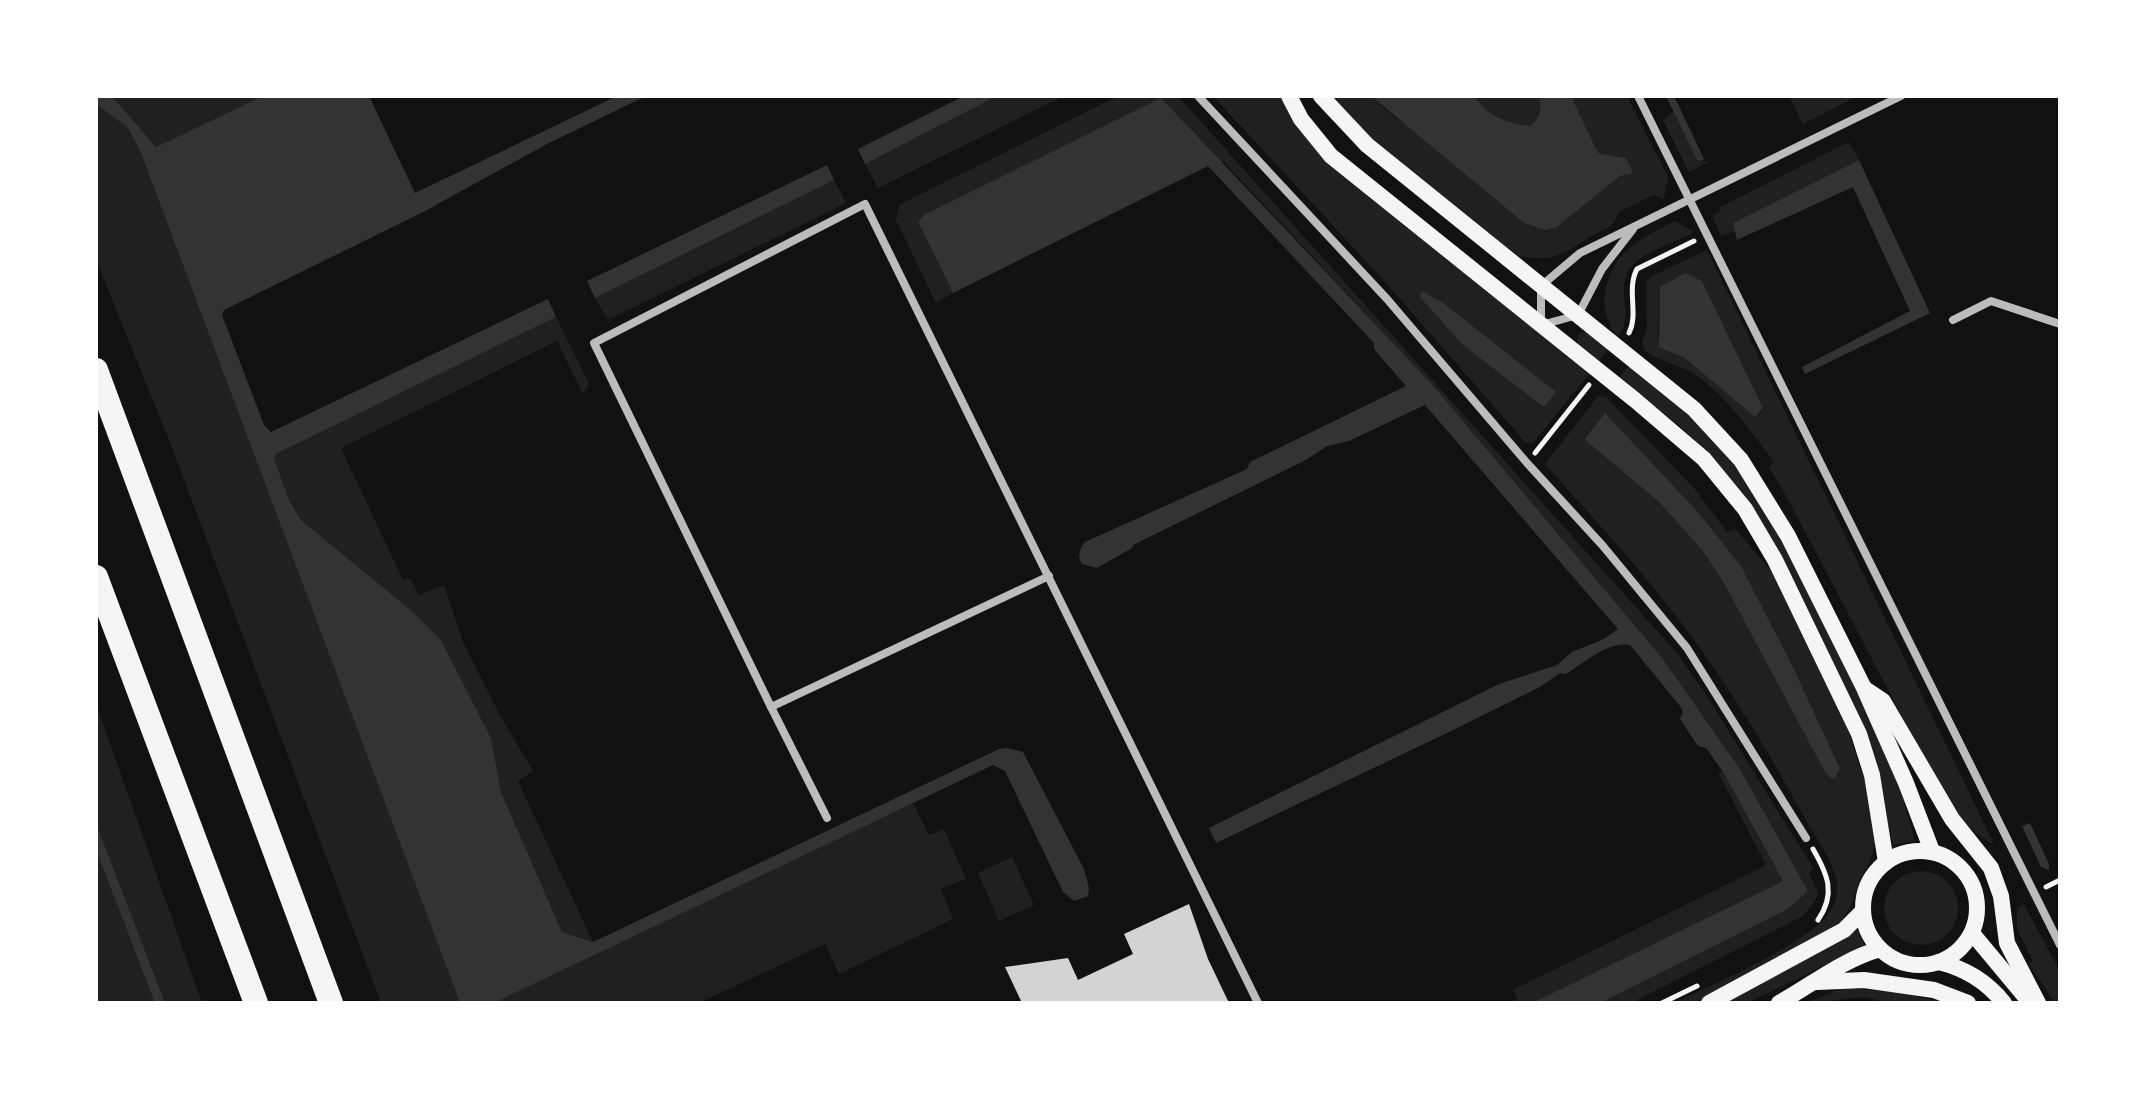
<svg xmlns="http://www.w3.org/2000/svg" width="2156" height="1099" font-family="Figtree,sans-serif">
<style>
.green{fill:#202020;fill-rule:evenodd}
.water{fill:#333}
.building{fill:#d3d3d3}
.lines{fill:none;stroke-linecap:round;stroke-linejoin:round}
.path{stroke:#f5f5f5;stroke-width:5}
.minor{stroke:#bcbcbc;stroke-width:8}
.secondary{stroke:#f5f5f5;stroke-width:16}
.motorway{stroke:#f5f5f5;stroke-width:24}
</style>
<rect width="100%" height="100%" fill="#111"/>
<g class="green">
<polygon points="112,96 263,96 156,147"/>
<polygon points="997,96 1064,96 878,188 865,164"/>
<polygon points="1118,96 1178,96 1676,652 1707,696 1813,868 1809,872 1818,893 1815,901 1803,916 1631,1003 1600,1003 1788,909 1808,891 1740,769 1663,659 1432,384 1224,162 918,223 953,293 936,303 896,220 899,205"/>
<polygon points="1213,96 1280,96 1295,123 1326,163 1590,373 1533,443 1525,442 1387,284"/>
<path d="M1329 96H1371L1393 116 1557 227 1620 176 1626 158 1598 153 1571 96H1627L1668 177 1664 199 1653 195 1619 212C1613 229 1607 227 1592 236 1560 256 1551 264 1512 254L1371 141Z"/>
<path d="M1475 96H1539C1542 110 1541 116 1530 126 1508 123 1486 116 1475 96Z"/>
<polygon points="1789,96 1858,96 1803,124"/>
<polygon points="96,104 128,128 141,153 460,1003 381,1003 171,445 96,260"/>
<polygon points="1674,111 1697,160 1709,162 1689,172 1663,120"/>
<polygon points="1849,142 1859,160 1733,223 1735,231 1721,236 1712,216 1721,211 1720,207"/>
<polygon points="834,180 846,203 608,320 595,298"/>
<path d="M1675 221 1692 231 1691 234C1673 243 1648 250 1634 264 1612 284 1636 316 1618 336 1595 313 1604 271 1626 251 1640 238 1658 230 1675 221Z"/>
<path d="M1707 250 1994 844C1965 831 1951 804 1934 777L1790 503 1769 467 1774 462C1751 431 1722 390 1689 371 1673 363 1658 361 1644 350L1642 342 1647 329 1646 282 1652 276ZM1685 273 1702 281 1763 408 1760 413 1658 339 1660 288Z"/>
<polygon points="556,317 589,384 583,394 557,341 341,448 403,580 410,578 419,595 444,585 463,642 501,717 533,771 518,781 593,942 562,932 501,792 491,738 441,640 412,611 301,520 290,502 274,458 276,454"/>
<polygon points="1582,332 1589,333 1608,349 1599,361 1577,344 1578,335"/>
<polygon points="1629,365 1680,406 1723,450 1749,483 1777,532 1885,748 1899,785 1915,841 1893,845 1875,763 1861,721 1770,536 1743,494 1711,455 1681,427 1619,378"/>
<path d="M1598 396 1606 397 1694 488 1727 532 1735 528 1776 577 1841 711 1865 781 1876 839 1872 856 1860 880 1851 906 1841 921 1828 932 1695 1003H1675C1711 985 1818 940 1833 907 1837 900 1838 886 1836 878 1831 857 1815 837 1805 819 1763 741 1716 664 1660 596 1624 550 1583 508 1545 464ZM1605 413 1698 512 1741 566 1792 665 1840 767 1835 778 1724 583 1703 551 1659 502 1584 438Z"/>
<polygon points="96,704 202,1003 165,1003 96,823"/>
<polygon points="1723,772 1783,881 1532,1003 1519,1003 1513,990 1766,865 1718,773"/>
<polygon points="913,803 929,835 944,829 966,879 941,889 953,919 839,974 825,944 699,1003 494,1003"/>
<polygon points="96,850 155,1003 96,1003"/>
<polygon points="1012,857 1034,905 999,921 978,873"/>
<circle cx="1921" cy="908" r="37"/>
<polygon points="2024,904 2060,972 2060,1003 2055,1003 2029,964 2033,961 2017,929 2017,908"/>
<polygon points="1857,930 1865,946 1747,1003 1723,1003"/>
<polygon points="1850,988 1901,993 1948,1003 1890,1003 1865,997 1807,1003 1837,990"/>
</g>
<g class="water">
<polygon points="96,96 112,96 156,147 263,96 369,96 415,193 617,96 646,96 547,144 423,212 224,310 222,315 264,425 271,432 548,299 556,317 276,454 274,458 290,502 301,520 412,611 441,640 491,738 501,792 562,932 593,942 999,749 1007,748 1023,752 1084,869 1089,888 1088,896 1074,901 1063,892 1005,771 993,765 494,1003 460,1003 141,153 128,128 96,104"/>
<polygon points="964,96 997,96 865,164 858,149"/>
<path d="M1371 96H1475C1486 116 1508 123 1530 126 1541 116 1542 110 1539 96H1571L1598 153 1626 158 1633 173 1620 176 1557 227 1544 230 1523 222Z"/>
<polygon points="1666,96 1679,96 1675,98 1704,159 1702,161 1697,160"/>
<path d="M1161 98 1432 384 1663 659 1740 769 1808 891 1788 909 1600 1003H1532L1783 881 1723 772 1706 748 1698 746 1680 719 1683 712 1680 706 1630 645C1608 641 1584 663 1566 674L1560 673 1540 687 1447 733 1216 843 1209 828 1499 684 1557 665 1572 652 1604 639 1618 629 1425 405 1349 441 1327 446 1306 460 1133 545 1132 548 1097 568 1082 564C1077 556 1079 549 1085 542L1247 469 1250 462 1406 386 1374 349V343L1208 166 953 293 918 222 924 215Z"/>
<polygon points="1859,160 1930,313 1805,374 1802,367 1910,311 1853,187 1737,240 1733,223"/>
<polygon points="827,165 834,180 595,298 587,281"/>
<polygon points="1685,273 1702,281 1763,408 1755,417 1685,358 1659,347 1660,287"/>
<polygon points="1422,291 1443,303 1556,392 1544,407 1463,345 1420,297"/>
<polygon points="1605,413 1698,512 1741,566 1792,665 1840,768 1835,778 1830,778 1824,770 1724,583 1703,551 1659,502 1584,439"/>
<polygon points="96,823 165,1003 155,1003 96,850"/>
<polygon points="2030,823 2049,864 2049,870 2041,867 2022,826"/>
</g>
<polygon class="building" points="1189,904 1208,959 1229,1003 1022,1003 1005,967 1068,958 1078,980 1133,954 1124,934"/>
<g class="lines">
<g class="path">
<path d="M1629 333C1639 313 1626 290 1637 269L1694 241"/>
<polyline points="1535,453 1589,385"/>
<path d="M1813 849C1828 875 1836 894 1818 920"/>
<polyline points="2046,887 2060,880"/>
<polyline points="1662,1003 1697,986"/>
</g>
<g class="minor">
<polyline points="1198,96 1387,299 1527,463 1603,546 1687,648 1806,838"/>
<polyline points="1638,96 2060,945"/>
<polyline points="1633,229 1602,269 1578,315 1541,325 1541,286 1580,253 1901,96"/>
<polyline points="1953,320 1991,301 2060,324"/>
<polyline points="1049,576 771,707 594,343 865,204 1258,1003"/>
<polyline points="771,707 827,818"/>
</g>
<g class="secondary">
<polyline points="1289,96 1301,119 1331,156 1635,400 1704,459 1745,509 1775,560 1859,734 1872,775 1886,862"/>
<polyline points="1321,96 1367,145 1694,409 1741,460 1788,536 1864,688 1906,783 1932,851"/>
<polyline points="1865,689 1883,701 1952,819 1991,868 2001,896 2007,943 2038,1003"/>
<circle cx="1920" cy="908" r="57"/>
<polyline points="1972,933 2027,999"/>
<path d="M1939 962C1966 969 1986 981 2004 1003"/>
<polyline points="1817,982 1864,980 1934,990 1968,1003"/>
<polyline points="1709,1003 1844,930 1863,911"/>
<path d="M1779 1003C1813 984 1842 960 1880 949"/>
</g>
<g class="motorway">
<polyline points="96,370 331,1003"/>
<polyline points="96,577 256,1003"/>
</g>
</g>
<rect width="2156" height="1099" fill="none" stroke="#ffffff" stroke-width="196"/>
</svg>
